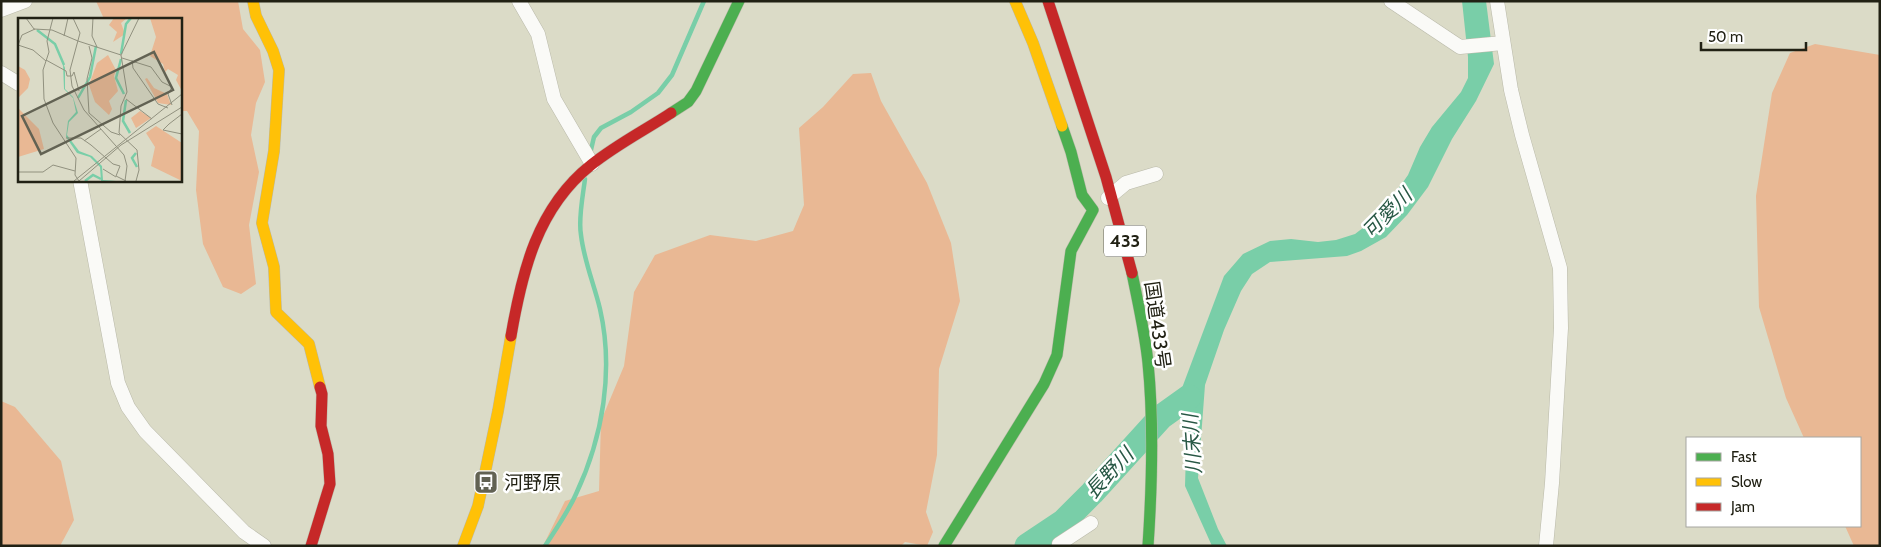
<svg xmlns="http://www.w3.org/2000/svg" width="1881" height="547" font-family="Cabin,'Noto Sans JP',sans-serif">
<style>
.green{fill:#e9b894}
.water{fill:#79cea8}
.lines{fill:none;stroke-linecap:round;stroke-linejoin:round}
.stream{stroke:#79cea8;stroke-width:4.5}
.river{stroke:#79cea8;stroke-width:25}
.street-casing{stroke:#b9b9a9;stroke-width:15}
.fast-casing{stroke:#b9b9a9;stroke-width:12}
.slow-casing{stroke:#b9b9a9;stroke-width:12}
.jam-casing{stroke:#b9b9a9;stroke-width:12}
.street{stroke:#fafaf7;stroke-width:14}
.fast{stroke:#4caf50;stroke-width:11}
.slow{stroke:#ffc107;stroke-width:11}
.jam{stroke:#c62828;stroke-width:11}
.labels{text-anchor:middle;stroke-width:5;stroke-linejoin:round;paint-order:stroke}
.shield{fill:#fff;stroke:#64645a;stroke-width:1}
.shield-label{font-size:18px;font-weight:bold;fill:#212114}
.street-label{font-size:19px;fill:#212114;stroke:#fff}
.poi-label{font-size:19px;fill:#212114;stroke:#fff;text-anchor:start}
.water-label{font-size:20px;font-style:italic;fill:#275744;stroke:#fff}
.inset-river{fill:none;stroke:#79cea8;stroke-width:2.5}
.inset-road{fill:none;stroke:#91917f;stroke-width:1}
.view{fill:#626253;fill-opacity:0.15;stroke:#626253;stroke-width:2.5}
.inset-edge{fill:none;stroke:#212114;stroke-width:2.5}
</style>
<rect width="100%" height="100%" fill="#dbdbc7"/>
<g class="green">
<polygon points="96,1 238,1 243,29 260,50 265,82 256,103 251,135 259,172 249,225 256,284 241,294 223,287 203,244 196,190 199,131 187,111 180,111 180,19 104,19"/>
<polygon points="1815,44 1880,55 1880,546 1854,546 1845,526 1860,526 1860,438 1804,438 1786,398 1759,307 1756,196 1772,93 1790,53"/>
<polygon points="871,73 881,101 927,183 951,243 960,301 939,369 937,455 926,512 933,532 927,546 905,542 901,546 543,546 565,501 599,491 601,421 624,366 634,292 655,255 710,235 756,241 793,231 804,205 799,128 823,107 853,74"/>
<polygon points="1,401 15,407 61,461 74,520 60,546 1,546"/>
</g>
<polygon class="water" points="1462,1 1486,1 1494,64 1476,101 1452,139 1428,187 1407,215 1386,237 1361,251 1347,256 1270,262 1252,274 1241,291 1224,330 1205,385 1198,478 1218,529 1227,546 1212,546 1185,486 1186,452 1182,388 1224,276 1243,254 1270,241 1291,239 1318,242 1336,240 1355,234 1372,221 1389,202 1408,175 1420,147 1432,127 1461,92 1468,78 1468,57"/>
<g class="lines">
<g class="stream">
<polyline points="590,154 594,137 601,128 631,112 658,93 672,75 704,1"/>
<path d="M545 546C556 529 568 512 576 494 603 437 614 370 600 309 594 284 584 261 581 235 578 219 583 195 585 179"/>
</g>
<polyline class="river" points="1027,546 1063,522 1092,493 1161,417 1189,397"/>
<g class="street-casing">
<g id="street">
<polyline points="519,1 538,34 554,99 592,164"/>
<polyline points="1391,1 1460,47 1503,43"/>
<polyline points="1497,1 1511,90 1522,135 1560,268 1561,328 1552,483 1546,546"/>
<polyline points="1,10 25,1"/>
<polyline points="1,73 19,84"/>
<polyline points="80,180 118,383 128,407 145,431 244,532 264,546"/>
<polyline points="1108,198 1126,183 1156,174"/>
<polyline points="1059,546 1059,544 1091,523"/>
</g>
</g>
<g class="fast-casing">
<g id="fast">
<polyline points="671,113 688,102 696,91 739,1"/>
<path d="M1132 273C1138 303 1145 333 1148 363 1154 423 1152 486 1148 546"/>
<polyline points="944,546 1044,384 1057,355 1071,251 1093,210 1082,195 1071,152 1062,126"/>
</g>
</g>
<g class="slow-casing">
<g id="slow">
<polyline points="253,1 256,16 273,51 279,70 274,151 262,223 274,267 276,312 309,344 320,387"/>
<polyline points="1015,1 1033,43 1062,126"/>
<polyline points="463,546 478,506 498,411 511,336"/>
</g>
</g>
<g class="jam-casing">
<g id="jam">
<polyline points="1048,1 1106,177 1132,273"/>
<path d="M511 336C522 272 537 208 591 165 616 145 645 130 671 113"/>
<polyline points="311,546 330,484 328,454 321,426 322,394 320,387"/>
</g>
</g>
<use href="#street" class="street"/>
<use href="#fast" class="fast"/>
<use href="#slow" class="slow"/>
<use href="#jam" class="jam"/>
</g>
<defs>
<g id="bus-square" transform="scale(1.25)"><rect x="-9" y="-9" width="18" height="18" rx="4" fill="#626253" stroke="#fff"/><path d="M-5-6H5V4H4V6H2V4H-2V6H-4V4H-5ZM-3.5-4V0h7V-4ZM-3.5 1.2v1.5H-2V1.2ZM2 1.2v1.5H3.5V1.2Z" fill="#fff"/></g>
</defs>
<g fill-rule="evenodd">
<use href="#bus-square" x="486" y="482"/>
</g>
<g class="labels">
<rect class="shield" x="1104" y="225.5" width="42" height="31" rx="4"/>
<g class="shield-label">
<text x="1125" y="247">433</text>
</g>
<g class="street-label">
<text transform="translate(1158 325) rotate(82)" y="7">国道433号</text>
</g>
<g class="poi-label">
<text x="504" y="489">河野原</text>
</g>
<g class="water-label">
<text transform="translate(1387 213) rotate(-45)" y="7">可愛川</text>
<text transform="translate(1192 444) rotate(-94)" y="7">川末川</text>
<text transform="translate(1109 473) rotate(-47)" y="7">長野川</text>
</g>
</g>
<g transform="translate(18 18)">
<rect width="164" height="164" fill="#dbdbc7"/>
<path d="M96 0H109L103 5 107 16 95 24 99 14 91 7ZM132 0H164V73L158 62 160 57 150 51 147 54 145 46 132 38 138 19ZM90 37 98 52 96 58 100 73 91 83 94 91 91 97 77 84 71 67 79 45ZM0 48 7 52 12 61 10 70 0 80ZM129 60 136 70 149 76 153 87 140 85 127 61ZM0 90 21 111 26 131 0 139ZM122 93 133 100 118 110 113 100ZM138 108 164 125V163L133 148 137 129 128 115Z" fill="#e9b894"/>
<path d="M45 45 47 50V71L55 79 60 95 51 104 49 117 61 133 74 138 84 148 85 162 98 163H83L82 149 72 139 59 135 48 119 50 103 58 94 55 80 46 71Z" fill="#79cea8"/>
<path class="inset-river" d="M19 12 37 26 46 47M103 36 108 6 113 0M103 41 98 60 106 76M60 80 72 59 78 28M108 82 105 103 112 115M118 135 114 140 119 149M67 163 75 157 83 161"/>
<path class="inset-road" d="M8 0 16 11 34 12 60 23M35 0 29 23 31 34 25 52 26 81 35 105 58 140 57 157 61 163M55 0 62 15 52 52 54 68 66 92 106 137 109 148 107 163M75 0 74 18 79 29M46 18 50 0M60 23 103 37 109 74 103 88 101 115 119 132 121 152 118 163M0 27 15 32 28 43M0 27 4 17 17 11M71 28 74 40 69 61 71 95 93 114 102 117M103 37 121 0M104 40 133 49 144 64 154 69 150 76 154 87M28 42 48 53 49 58H54L56 54 61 73M114 42 115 50 140 86 150 90M108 81 134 101M151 106 145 112 164 116M151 106 164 96M48 120H63L73 127 95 146 102 148 98 158 108 163M66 123 83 111M85 151 98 159M0 154H25L35 147 57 153M56 163 164 76M61 163 103 127 164 89"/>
<path class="view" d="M136 34 155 72 23 136 4 98Z"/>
<rect width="164" height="164" class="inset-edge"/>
</g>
<rect width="1881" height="547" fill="none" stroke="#212114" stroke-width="5"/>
<rect x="1686" y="437" width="175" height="90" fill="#ffffff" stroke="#a6a6a1"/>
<rect x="1696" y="453" width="25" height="8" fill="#4caf50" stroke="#a6a6a1"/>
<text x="1731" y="462" font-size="15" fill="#212114">Fast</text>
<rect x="1696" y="478" width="25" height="8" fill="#ffc107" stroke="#a6a6a1"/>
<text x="1731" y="487" font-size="15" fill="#212114">Slow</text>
<rect x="1696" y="503" width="25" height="8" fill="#c62828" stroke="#a6a6a1"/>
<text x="1731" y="512" font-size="15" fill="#212114">Jam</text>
<path d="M1701 42v8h105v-8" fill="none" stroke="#212114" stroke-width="2.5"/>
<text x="1708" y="42" font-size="15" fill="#212114" stroke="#ffffff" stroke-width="4" paint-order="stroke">50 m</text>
</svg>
